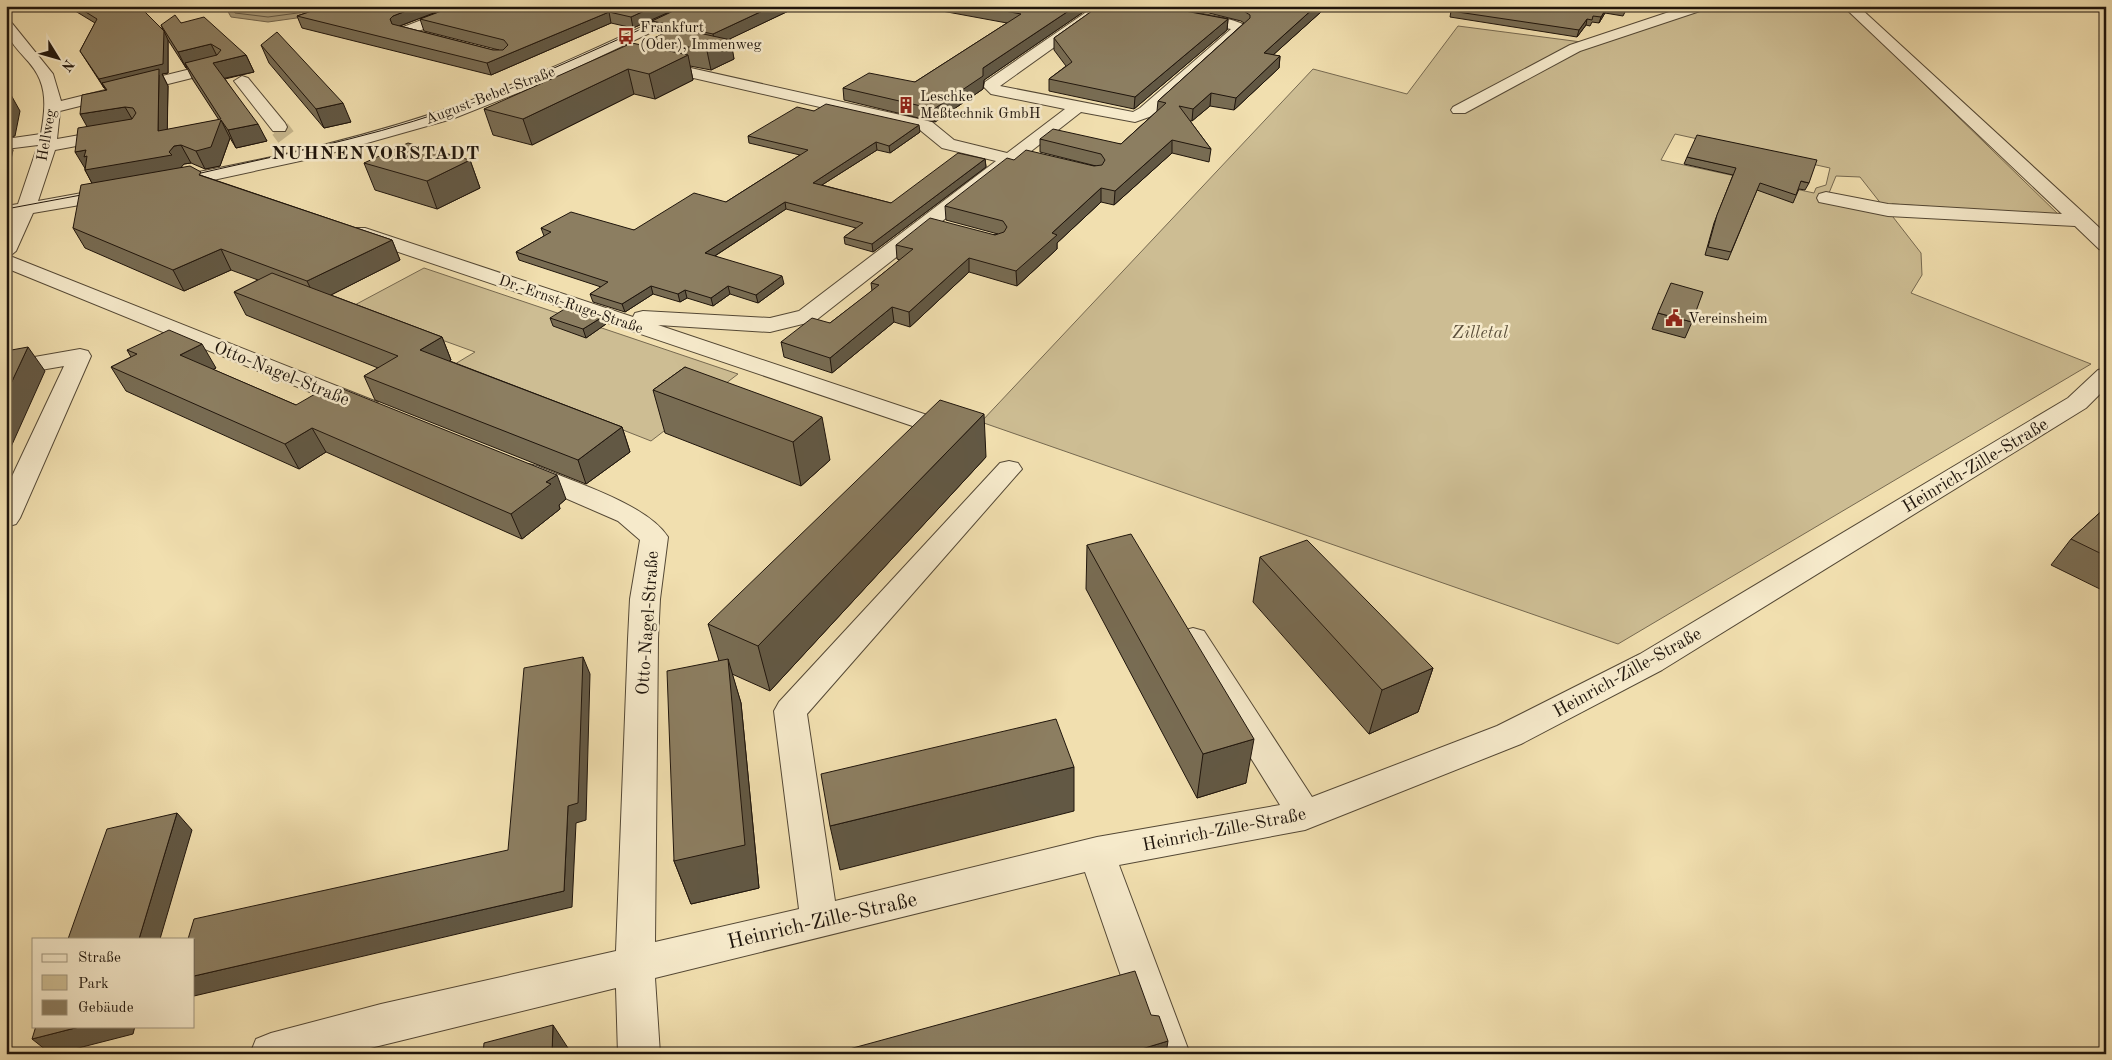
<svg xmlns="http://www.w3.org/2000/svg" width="2112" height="1060" font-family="'Old Standard TT',serif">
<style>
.green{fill:#cdbd93;stroke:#766950;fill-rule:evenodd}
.water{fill:#aa9a78;stroke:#72654d}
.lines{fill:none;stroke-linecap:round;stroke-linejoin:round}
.shore{stroke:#645842;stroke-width:1}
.minor-tunnel-far1{stroke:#c7b78e;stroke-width:15;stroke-dasharray:15 8;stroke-linecap:butt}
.minor-tunnel{stroke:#c7b78e;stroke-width:19;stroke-dasharray:19 9;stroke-linecap:butt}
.minor-casing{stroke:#544835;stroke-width:2}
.minor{fill:#f6eacb;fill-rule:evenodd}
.tram{stroke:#1f150c;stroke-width:1}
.wall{fill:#786c53;stroke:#1f150c;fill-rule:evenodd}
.shaded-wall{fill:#625844;stroke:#1f150c}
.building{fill:#8c7e61;stroke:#1f150c}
.labels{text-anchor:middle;stroke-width:5;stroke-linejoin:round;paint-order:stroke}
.far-poi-label{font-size:15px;fill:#1f150c;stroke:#f6eacb;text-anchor:start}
.far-street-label{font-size:15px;fill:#1f150c;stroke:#f6eacb}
.park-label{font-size:18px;font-style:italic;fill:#5c503b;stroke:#f6eacb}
.street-label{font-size:18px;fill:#1f150c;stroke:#f6eacb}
.far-district-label{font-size:19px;font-weight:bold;letter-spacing:1px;fill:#1f150c;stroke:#f6eacb}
.near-street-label{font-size:21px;fill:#1f150c;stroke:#f6eacb}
</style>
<rect width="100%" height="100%" fill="#f1dfaf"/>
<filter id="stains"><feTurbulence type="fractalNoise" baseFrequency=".004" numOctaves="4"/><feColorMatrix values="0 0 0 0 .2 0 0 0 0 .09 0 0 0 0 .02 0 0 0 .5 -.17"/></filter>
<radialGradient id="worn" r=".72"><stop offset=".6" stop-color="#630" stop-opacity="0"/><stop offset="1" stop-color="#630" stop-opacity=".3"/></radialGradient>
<g class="green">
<path d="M1715 6H1844L2059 215 1892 204 1893 217 1921 253 1922 275 1911 293 2091 364 1618 644 981 422 1313 69 1407 94 1458 26 1589 43ZM1675 134 1830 168 1826 185 1816 188 1814 193 1661 160ZM1836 176 1860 177 1882 205 1829 193Z"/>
<polygon points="424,268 738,374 651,441 455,364 475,352 351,307"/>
</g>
<polygon class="water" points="225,6 348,6 318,15 268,22 231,17"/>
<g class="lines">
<g class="shore">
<polyline points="231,6 235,13 268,17 305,12"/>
<polyline points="238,6 269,11 303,6"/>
</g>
<polyline class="minor-tunnel-far1" points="279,127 281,130"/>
<polyline class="minor-tunnel" points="280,129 286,137"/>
<g class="minor-casing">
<g id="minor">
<polygon points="458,6 478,6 476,9 408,35 403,36 396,32 398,29"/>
<path d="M688 6H707L548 81 452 119 314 158 167 190 160 188 158 184 160 180 167 178C270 159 373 136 472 100 546 73 616 38 688 6Z"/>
<path d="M1095 6H1112L1000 86 1133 112 1140 108 1231 29 1126 10 1119 6C1140 6 1238 14 1248 28L1152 116 1135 122 1081 112 815 321 770 332 658 325 963 427 966 432 963 437 954 440 945 437 351 236 348 232 351 228H365L633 317 635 313 643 311 770 318 799 311 996 161 942 148 920 130 650 68 647 65 650 62 655 60 932 122 954 140 1007 153 1065 109 991 94 984 87 985 82Z"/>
<polygon points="1687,6 1708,6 1706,9 1580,51 1465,113 1453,113 1451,110 1453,107 1570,45"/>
<polygon points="1843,6 1858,6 2088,217 2106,234 2106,251 2099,249 2075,226 1888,216 1819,202 1817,198 1819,194 1826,192 1888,204 2062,214"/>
<path d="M6 21 11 22 53 74 61 101 219 62 227 67 224 70 60 111 57 139 114 129 120 130 123 134 120 138 114 139 55 150 38 201 115 187 122 189 124 193 122 197 115 199 33 213 16 251 10 256 377 402 380 407 377 412 368 414 359 412 6 268V230L12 217 6 218V206L18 204 38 145 6 149V139L41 134C44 116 47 97 40 80 31 56 6 49 6 21Z"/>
<polygon points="242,76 248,78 285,123 287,127 285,131 273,131 234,81"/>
<polygon points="80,349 88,351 91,356 20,518 16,524 6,527 6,489 64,366 6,376 6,362"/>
<path d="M2106 368V388L2086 408 1662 670 1521 744 1305 830 1119 865 1190 1054H1148L1085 872 655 978 660 1054H618L616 988 346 1054H250L256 1039 271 1033 381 1004 616 951 628 639 630 599 640 540 618 521 519 478 515 472 519 466 528 464 537 466C573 482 647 504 668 537L660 599 658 639 655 942 799 909 774 711 779 702 1000 463 1009 461 1018 463 1022 469 807 714 835 901 1097 837 1280 805 1182 647 1178 639 1182 631 1193 628 1204 631 1312 797 1497 726 1640 654 2068 398 2098 370Z"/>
</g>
</g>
<use href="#minor" class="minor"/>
<g class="tram">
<path d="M188 176C273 156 361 140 445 111 519 86 591 51 664 19"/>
<polyline points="6,209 92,193"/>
</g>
</g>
<g class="wall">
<path d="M67 6H139L163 30 161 25 181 23 246 55 254 72 225 79 267 141 236 148 230 138 220 166 205 169 191 163 184 164 181 167 203 176 392 240 400 260 331 295 442 337 451 360 450 361 622 427 630 452 586 484 375 400 364 376 378 368 246 315 234 292 258 280 231 270 184 291 85 248 73 228 92 183 85 170 87 127 106 91 105 88H104L80 51 95 23ZM168 40 186 68H187L193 80 219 120 167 130 168 86 162 74 168 73Z"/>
<polygon points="327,6 452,6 400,26 493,50 499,50 424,31 420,19 455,6 683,6 633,28 611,23 491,75 302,28 297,16"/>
<polygon points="684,6 799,6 729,39 734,59 711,70 690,66 693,80 655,99 634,94 532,145 493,135 484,109 654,48 652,39 663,34 654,33 652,21"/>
<polygon points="930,6 1092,6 984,80 983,89 935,122 844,100 843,88 915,82 1007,23 931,9"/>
<polygon points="1099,6 1323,6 1322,11 1273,55 1280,56 1279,68 1234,110 1210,106 1192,121 1190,121 1211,149 1209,162 1172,153 1114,205 1101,202 1057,243 1057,249 1017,286 969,272 910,327 894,322 832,373 784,357 781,342 830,323 872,291 871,283 900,260 897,259 896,245 998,234 946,220 945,206 1014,160 1096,166 1040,152 1040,139 1121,144 1157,111 1158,101 1244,23 1241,21 1209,13 1180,10 1228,19 1227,30 1134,109 1049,91 1049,79 1066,66 1054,50 1054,38"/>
<polygon points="1455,6 1628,6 1623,16 1605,13 1599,23 1592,22 1590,26 1586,25 1577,37 1450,17 1451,11"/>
<polygon points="261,45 351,122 324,128 269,63"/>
<polygon points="814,111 920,132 890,153 877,150 822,185 891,203 985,159 986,167 873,252 845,244 844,237 856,228 786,209 715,256 784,284 758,303 730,294 713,306 687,298 680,302 653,294 625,312 593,302 590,294 601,287 519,260 516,252 544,236 541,228 634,230 726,202 800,155 749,143 748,136"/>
<polygon points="1687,157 1809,183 1805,190 1799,189 1793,203 1757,190 1728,260 1705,255 1714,223 1733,175 1684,164"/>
<polygon points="470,160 480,188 437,209 375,190 364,163"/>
<polygon points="1658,313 1692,322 1685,338 1652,329"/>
<polygon points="604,316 606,324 586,338 553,326 550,318"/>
<polygon points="127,350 216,368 212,369 296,405 566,499 559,505 560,509 522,539 326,452 299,469 126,391 111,367 131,357"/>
<polygon points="685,367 830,460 801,486 665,433 653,390"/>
<polygon points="986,457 770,691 732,674 741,703 759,888 691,904 674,861 719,661 708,624"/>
<polygon points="2106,507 2106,592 2051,565 2071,539"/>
<polygon points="1087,545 1246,783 1197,798 1086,589"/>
<polygon points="1260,557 1433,668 1418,712 1369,734 1253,602"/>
</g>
<g class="shaded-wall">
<polygon points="419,6 452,6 397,27 394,31 390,19 393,16"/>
<polygon points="655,6 683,6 633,28 631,17"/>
<polygon points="773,6 799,6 715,46 713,34"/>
<polygon points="1076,6 1092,6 984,80 983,89 935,122 934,109 983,68"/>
<polygon points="1316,6 1323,6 1322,11 1262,65 1264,53"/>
<polygon points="1607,7 1605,13 1599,23 1601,17"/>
<polygon points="609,12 611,23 491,75 487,63"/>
<polygon points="1228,19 1227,30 1134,109 1135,97"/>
<polygon points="1587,19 1586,25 1577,37 1579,30"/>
<polygon points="164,31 168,40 168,73 162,74 168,86 167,149 158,131 159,75 102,83 105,88 104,88 99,79"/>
<polygon points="731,40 734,59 711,70 707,51"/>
<polygon points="211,44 219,60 185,63 187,68 186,68 178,52"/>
<polygon points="246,55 254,72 221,79 213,63"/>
<polygon points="688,55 693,80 655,99 649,74"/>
<polygon points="1280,56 1279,68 1234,110 1236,98"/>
<polygon points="628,69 634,94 532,145 523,119"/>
<polygon points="6,86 20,111 15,136 6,138"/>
<polygon points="1211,93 1210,106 1192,121 1193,109"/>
<polygon points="343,103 351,122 324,128 316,109"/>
<polygon points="125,107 135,124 90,132 80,114"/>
<polygon points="221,120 230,138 220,166 205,169 196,151"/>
<polygon points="258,124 267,141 236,148 228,130"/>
<polygon points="919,125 920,132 890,153 889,146"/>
<polygon points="6,140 13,150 6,184"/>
<polygon points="1172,140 1172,153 1114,205 1115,191"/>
<polygon points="876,142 877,150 814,190 813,183"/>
<polygon points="181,145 191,163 184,164 179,170 95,189 85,170 86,170 75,152 86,150 169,152 174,146"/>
<polygon points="985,159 986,167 873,252 872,244"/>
<polygon points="470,160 480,188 437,209 427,181"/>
<polygon points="1101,188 1101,202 1057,243 1057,249 1017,286 1016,271 1052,233"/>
<polygon points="785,202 786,209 707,261 705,253"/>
<polygon points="392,240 400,260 317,302 307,281"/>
<polygon points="221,249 231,270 184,291 173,270"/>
<polygon points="969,258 969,272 910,327 909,312"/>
<polygon points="782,276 784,284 758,303 756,295"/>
<polygon points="651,286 653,294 625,312 622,304"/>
<polygon points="728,286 730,294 713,306 711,298"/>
<polygon points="685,290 687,298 680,302 678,294"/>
<polygon points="892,307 894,322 832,373 830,358"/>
<polygon points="604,316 606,324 586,338 583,329"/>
<polygon points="442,337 451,360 430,373 420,350"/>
<polygon points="202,344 216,368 194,379 180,355"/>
<polygon points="28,347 45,371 6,458 6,394"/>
<polygon points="984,414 986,457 770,691 758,646"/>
<polygon points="822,417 830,460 801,486 793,442"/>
<polygon points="622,427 630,452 586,484 578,460"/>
<polygon points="312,428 326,452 299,469 285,444"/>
<polygon points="557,475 566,499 559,505 560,509 522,539 511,514 546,482"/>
<polygon points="583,657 590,674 586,820 576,823 572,907 194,996 194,976 564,891 568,806"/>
<polygon points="728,659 741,703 759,888 691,904 674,861"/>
<polygon points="1433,668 1418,712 1369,734 1382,690"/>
<polygon points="1254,739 1246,783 1197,798 1203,754"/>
<polygon points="1074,767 1074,811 840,870 830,826"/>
<polygon points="177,813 192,830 160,939 139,939"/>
<polygon points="553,1025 568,1048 567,1054 552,1054"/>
<polygon points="83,1026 135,1026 133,1034 55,1054 51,1054 32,1039"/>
<polygon points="1168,1041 1166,1054 1125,1054"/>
</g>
<g class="building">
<polygon points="76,6 139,6 164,31 163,64 99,79 80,51 97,19"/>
<polygon points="327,6 419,6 393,16 390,19 392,24 493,50 503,50 508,45 504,40 420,19 455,6 655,6 631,17 609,12 487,63 297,16"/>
<polygon points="684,6 773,6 713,34 652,21"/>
<polygon points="978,6 1076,6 983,68 983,76 934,109 843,88 869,73 915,82 1021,14"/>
<polygon points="1099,6 1158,6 1228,19 1135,97 1049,79 1072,62 1054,38"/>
<polygon points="1227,6 1316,6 1264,53 1280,56 1236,98 1211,93 1193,109 1179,106 1211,149 1172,140 1115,191 1101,188 1052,233 1057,235 1016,271 969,258 909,312 892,307 830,358 781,342 812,318 830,323 879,285 871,283 913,249 896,245 930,218 995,235 1004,232 1007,227 1003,221 945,206 1007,158 1014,160 1026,150 1094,166 1102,165 1105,160 1101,154 1040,139 1053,129 1121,144 1166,103 1158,101 1250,18 1250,15 1242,10"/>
<polygon points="1455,6 1627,6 1625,10 1607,7 1601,17 1593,16 1592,20 1587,19 1579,30 1451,11"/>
<polygon points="175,15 181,23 204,17 246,55 213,63 258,124 228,130 221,120 211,147 196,151 181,145 174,146 169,152 172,155 85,170 87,156 84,157 86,150 75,152 78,128 132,119 136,113 133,108 125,107 80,114 82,95 107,90 102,83 159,69 158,131 221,119 185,63 217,55 221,50 211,44 178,52 161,25"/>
<polygon points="676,28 731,40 707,51 652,39"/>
<polygon points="277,32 343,103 316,109 261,45"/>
<polygon points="632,43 688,55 649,74 628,69 523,119 484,109"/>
<polygon points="6,88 9,93 6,105"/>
<polygon points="826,104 919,125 889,146 876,142 813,183 891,203 958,153 985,159 872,244 844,237 863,223 785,202 705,253 782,276 756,295 728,286 711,298 685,290 678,294 651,286 622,304 590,294 608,282 516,252 551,232 541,228 571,212 634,230 694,193 726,202 808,150 748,136 797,107 814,111"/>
<polygon points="1697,135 1817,160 1809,183 1801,181 1796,195 1760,183 1731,252 1708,247 1717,215 1736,168 1687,157"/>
<polygon points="408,143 470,160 427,181 364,163"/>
<polygon points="190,166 201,172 199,175 392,240 307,281 221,249 173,270 73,228 81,185"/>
<polygon points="272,273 442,337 420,350 622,427 578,460 364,376 398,356 234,292"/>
<polygon points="1671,283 1703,292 1692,322 1658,313"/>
<polygon points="571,305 604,316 583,329 550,318"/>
<polygon points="169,330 202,344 180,355 296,405 322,390 333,394 343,389 557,475 546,482 551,484 511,514 312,428 285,444 111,367 137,354 127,350"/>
<polygon points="28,347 6,394 6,351"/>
<polygon points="685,367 822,417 793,442 653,390"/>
<polygon points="940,400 984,414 758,646 708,624"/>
<polygon points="2106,507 2106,556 2071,539"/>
<polygon points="1131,534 1254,739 1203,754 1087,545"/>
<polygon points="1307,540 1433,668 1382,690 1260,557"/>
<polygon points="583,657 578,803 568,806 564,891 194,976 194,939 188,939 194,919 508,850 524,668"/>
<polygon points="728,659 745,845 674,861 667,671"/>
<polygon points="1056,719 1074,767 830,826 821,774"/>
<polygon points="177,813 139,939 68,939 107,829"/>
<polygon points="1135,971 1151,1015 1159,1016 1168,1041 1125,1054 831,1054"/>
<polygon points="553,1025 552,1054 483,1054 484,1043"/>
<polygon points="36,1026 83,1026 32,1039"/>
</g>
<defs>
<g id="bus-bare" transform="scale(1.35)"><path d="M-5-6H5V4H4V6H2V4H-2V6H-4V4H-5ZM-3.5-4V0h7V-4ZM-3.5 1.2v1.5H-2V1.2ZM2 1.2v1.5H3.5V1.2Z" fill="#8f2418" stroke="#f6eacb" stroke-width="2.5" paint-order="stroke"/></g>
<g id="building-bare" transform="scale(1.35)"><path d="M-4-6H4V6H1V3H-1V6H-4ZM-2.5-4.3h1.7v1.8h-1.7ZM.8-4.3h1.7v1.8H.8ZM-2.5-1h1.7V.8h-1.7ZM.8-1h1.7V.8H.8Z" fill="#8f2418" stroke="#f6eacb" stroke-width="2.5" paint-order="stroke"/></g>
<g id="civic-bare" transform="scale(1.35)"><path d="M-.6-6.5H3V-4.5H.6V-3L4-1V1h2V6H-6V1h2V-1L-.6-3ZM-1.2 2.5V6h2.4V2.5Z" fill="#8f2418" stroke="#f6eacb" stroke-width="2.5" paint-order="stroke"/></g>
</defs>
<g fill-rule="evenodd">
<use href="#bus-bare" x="626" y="36"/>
<use href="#building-bare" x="906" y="105"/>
<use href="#civic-bare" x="1674" y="318"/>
</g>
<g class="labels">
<g class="far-poi-label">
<text x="640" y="32">Frankfurt<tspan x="640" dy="17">(Oder), Immenweg</tspan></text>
<text x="920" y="101">Leschke<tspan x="920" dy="17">Meßtechnik GmbH</tspan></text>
<text x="1688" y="323">Vereinsheim</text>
</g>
<g class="far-street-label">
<text transform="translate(490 95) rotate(-21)" y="5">August-Bebel-Straße</text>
<text transform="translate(46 135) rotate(-80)" y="5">Hellweg</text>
<text transform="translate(571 304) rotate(19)" y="5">Dr.-Ernst-Ruge-Straße</text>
</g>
<g class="park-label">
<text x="1480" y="338">Zilletal</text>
</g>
<g class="street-label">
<text transform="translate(282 373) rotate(22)" y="6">Otto-Nagel-Straße</text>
<text transform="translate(1975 465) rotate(-31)" y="6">Heinrich-Zille-Straße</text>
<text transform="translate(647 623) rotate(-86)" y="6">Otto-Nagel-Straße</text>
<text transform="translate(1627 672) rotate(-29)" y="6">Heinrich-Zille-Straße</text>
<text transform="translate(1224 829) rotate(-11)" y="6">Heinrich-Zille-Straße</text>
</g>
<g class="far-district-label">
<text x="376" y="159">NUHNENVORSTADT</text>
</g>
<g class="near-street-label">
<text transform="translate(822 920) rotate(-13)" y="7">Heinrich-Zille-Straße</text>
</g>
</g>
<rect width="2112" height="1060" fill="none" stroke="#f1dfaf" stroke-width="25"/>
<rect x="8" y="8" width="2097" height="1045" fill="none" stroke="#1f150c" stroke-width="2.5"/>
<rect x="12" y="12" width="2087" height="1035" fill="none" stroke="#1f150c"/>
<rect x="32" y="938" width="162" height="90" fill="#f6eacb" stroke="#a0957f"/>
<rect x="42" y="954" width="25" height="8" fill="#f6eacb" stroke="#a0957f"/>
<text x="78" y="962" font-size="15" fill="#1f150c">Straße</text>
<rect x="42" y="975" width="25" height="15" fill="#cdbd93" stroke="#a0957f"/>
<text x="78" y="988" font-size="15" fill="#1f150c">Park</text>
<rect x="42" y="1000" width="25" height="15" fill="#8c7e61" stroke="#a0957f"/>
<text x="78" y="1012" font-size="15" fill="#1f150c">Gebäude</text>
<g transform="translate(58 58) rotate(127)" stroke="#f6eacb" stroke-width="4" paint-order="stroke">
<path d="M0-4L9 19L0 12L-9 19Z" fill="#1f150c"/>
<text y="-8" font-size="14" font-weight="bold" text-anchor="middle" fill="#1f150c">N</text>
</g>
<rect width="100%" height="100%" filter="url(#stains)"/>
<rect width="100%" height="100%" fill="url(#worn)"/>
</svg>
